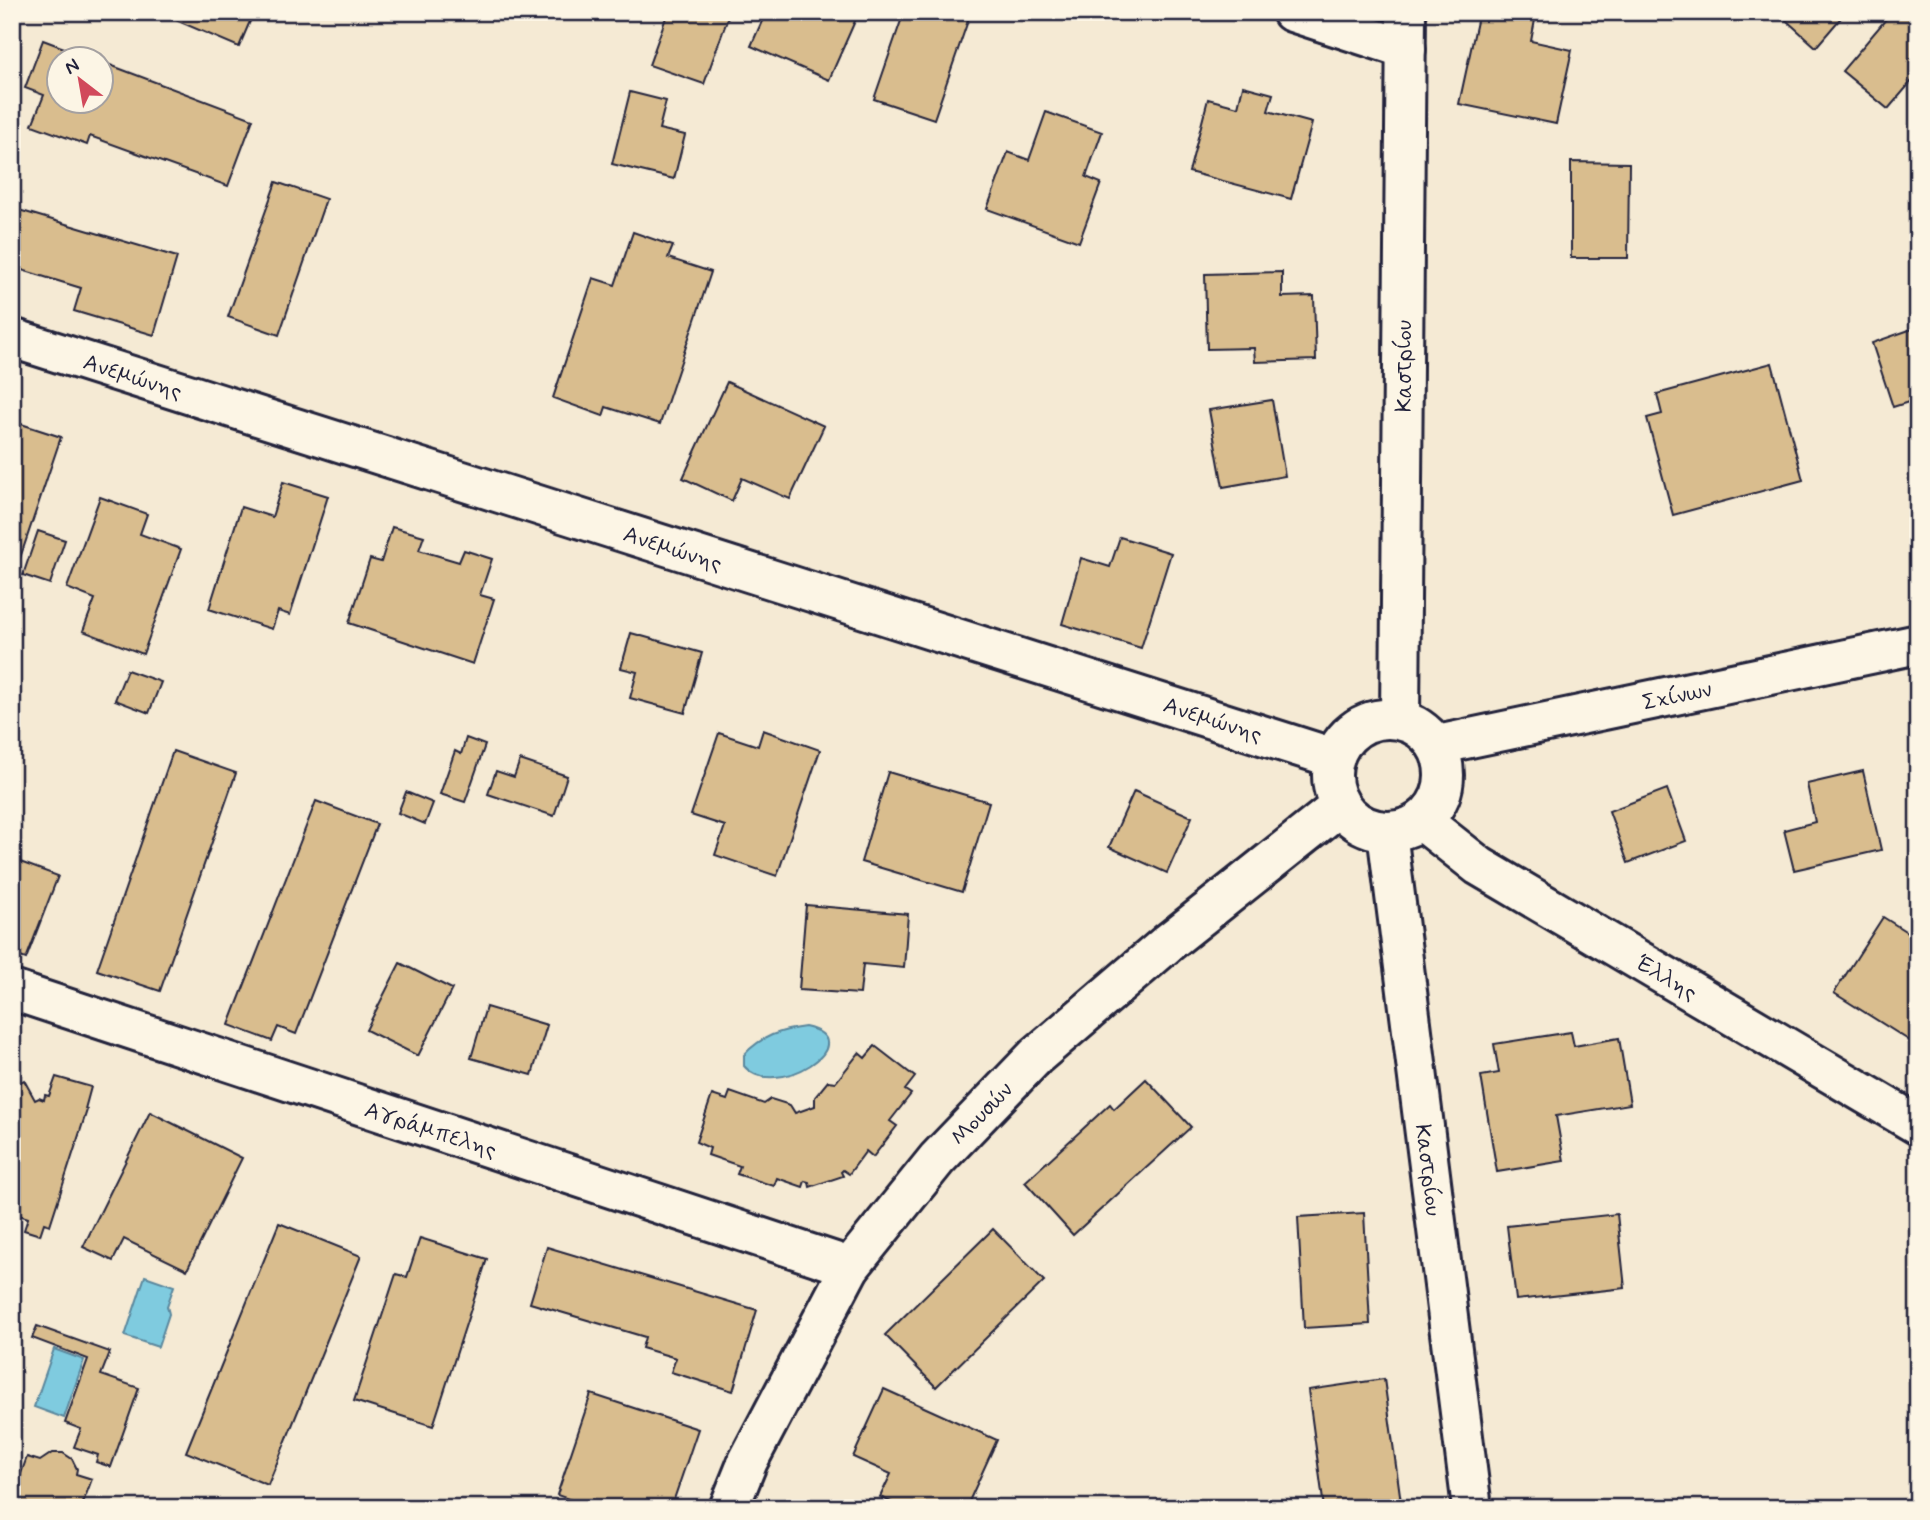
<svg xmlns="http://www.w3.org/2000/svg" width="1930" height="1520" font-family="Mynerve,sans-serif">
<style>
.water{fill:#7fcbdf;stroke:#5a879d;stroke-width:2}
.building{fill:#d9bd8e;stroke:#22223b;stroke-width:2}
.lines{fill:none;stroke-linecap:round;stroke-linejoin:round}
.minor-casing{stroke:#22223b;stroke-width:44}
.minor{stroke:#fcf5e5;stroke-width:38}
.labels{text-anchor:middle;stroke-width:5;stroke-linejoin:round;paint-order:stroke}
.street-label{font-size:23px;fill:#22223b;stroke:#fcf5e5}
</style>
<rect width="100%" height="100%" fill="#f5ead4"/>
<filter id="ink" filterUnits="userSpaceOnUse"><feTurbulence type="fractalNoise" baseFrequency=".0143" numOctaves="2"/><feDisplacementMap in="SourceGraphic" scale="14" xChannelSelector="R" yChannelSelector="G"/><feConvolveMatrix kernelMatrix="1 2 1 2 8 2 1 2 1" color-interpolation-filters="sRGB"/></filter>
<g filter="url(#ink)">
<g class="water">
<path d="M805 1027C870 1041 774 1102 744 1066V1055C761 1036 781 1030 805 1027Z"/>
<polygon points="145,1276 174,1286 167,1306 169,1314 158,1347 125,1336"/>
<polygon points="54,1349 84,1360 64,1418 34,1407"/>
</g>
<g class="building">
<polygon points="167,12 254,12 239,47 166,16"/>
<polygon points="668,12 730,12 704,84 649,65"/>
<polygon points="766,12 859,12 829,80 751,46"/>
<polygon points="904,12 971,12 934,119 874,99"/>
<polygon points="1479,12 1497,12 1535,20 1531,41 1572,50 1556,124 1459,104"/>
<polygon points="1777,12 1846,12 1816,47"/>
<polygon points="1892,12 1918,12 1918,74 1888,109 1842,71"/>
<polygon points="43,40 96,60 60,60 60,102 102,102 102,62 253,119 228,186 90,136 87,145 32,125 44,95 25,88"/>
<polygon points="1243,86 1273,94 1268,111 1312,123 1291,199 1189,172 1208,99 1238,107"/>
<polygon points="630,92 666,101 659,129 685,135 674,179 612,164"/>
<polygon points="1046,112 1102,132 1086,177 1101,183 1079,242 987,209 1008,152 1029,160"/>
<polygon points="1571,162 1629,163 1628,258 1571,258"/>
<polygon points="276,182 326,199 279,335 228,317"/>
<polygon points="12,208 177,257 154,335 74,311 81,288 12,267"/>
<polygon points="633,232 673,246 668,258 711,272 660,424 606,407 603,416 553,398 593,278 615,285"/>
<polygon points="1282,272 1282,297 1314,296 1316,360 1255,362 1254,348 1207,349 1205,274"/>
<polygon points="1918,327 1918,399 1893,407 1872,343"/>
<polygon points="1772,363 1803,480 1673,515 1647,418 1662,414 1657,394"/>
<polygon points="727,382 824,426 790,499 742,478 732,501 683,478"/>
<polygon points="1272,400 1285,476 1223,487 1209,410"/>
<polygon points="12,421 61,437 20,558 12,555"/>
<polygon points="283,482 328,496 290,615 278,611 272,629 209,609 241,507 272,517"/>
<polygon points="100,497 147,514 140,534 181,549 143,654 83,631 95,599 67,588"/>
<polygon points="392,527 424,536 419,550 459,562 464,550 492,559 480,595 494,599 473,664 349,623 370,559 381,562"/>
<polygon points="38,531 65,540 50,584 23,575"/>
<polygon points="1120,537 1171,553 1141,648 1062,624 1081,558 1110,567"/>
<polygon points="631,633 702,653 685,713 630,698 637,672 621,668"/>
<polygon points="127,670 161,682 149,713 115,700"/>
<polygon points="763,730 820,750 777,876 715,855 725,826 691,815 719,733 758,746"/>
<polygon points="466,738 485,745 465,802 440,794 455,751 461,754"/>
<polygon points="173,751 236,773 160,991 97,970"/>
<polygon points="520,760 567,776 554,816 488,794 496,771 514,777"/>
<polygon points="1863,771 1881,850 1794,870 1784,830 1815,822 1807,784"/>
<polygon points="888,772 989,802 962,892 861,862"/>
<polygon points="1667,789 1686,841 1628,863 1609,811"/>
<polygon points="1134,791 1192,817 1167,873 1109,847"/>
<polygon points="406,792 433,803 425,824 398,813"/>
<polygon points="316,801 377,824 296,1034 278,1027 272,1041 229,1025"/>
<polygon points="12,859 58,876 26,959 12,954"/>
<polygon points="806,905 908,914 904,968 863,964 860,994 799,990"/>
<polygon points="1883,917 1918,939 1918,1046 1834,993"/>
<polygon points="400,963 452,989 418,1056 366,1030"/>
<polygon points="486,1007 547,1025 532,1075 471,1058"/>
<polygon points="1571,1032 1574,1046 1619,1038 1630,1104 1556,1116 1564,1161 1497,1172 1481,1076 1499,1073 1494,1044"/>
<polygon points="875,1046 915,1077 905,1090 911,1094 890,1121 897,1126 873,1157 866,1151 849,1174 843,1170 841,1172 843,1176 810,1187 809,1182 805,1181 803,1187 777,1178 774,1186 737,1174 740,1166 708,1155 710,1148 696,1142 712,1095 727,1100 730,1092 764,1104 771,1099 790,1105 795,1113 815,1106 815,1097 828,1081 836,1082 859,1053 865,1058"/>
<polygon points="56,1077 91,1087 85,1109 87,1110 50,1225 44,1223 40,1235 24,1230 28,1218 16,1214 12,1219 12,1122 19,1119 12,1108 12,1086 24,1080 35,1100 39,1098 44,1100 45,1095 49,1096"/>
<polygon points="1146,1079 1191,1127 1073,1235 1025,1182 1110,1104 1114,1109"/>
<polygon points="150,1112 242,1158 187,1270 124,1239 113,1261 83,1247"/>
<polygon points="1364,1213 1370,1324 1304,1328 1298,1217"/>
<polygon points="1617,1214 1625,1288 1516,1300 1507,1226"/>
<polygon points="279,1223 361,1256 268,1485 186,1452"/>
<polygon points="993,1229 1044,1281 936,1387 885,1335"/>
<polygon points="420,1238 487,1259 433,1426 354,1401 396,1274 407,1277"/>
<polygon points="547,1247 757,1310 733,1391 671,1372 676,1358 642,1348 645,1337 530,1303"/>
<polygon points="37,1326 110,1352 101,1375 139,1388 111,1467 96,1462 98,1455 74,1447 81,1429 65,1423 88,1359 32,1338"/>
<polygon points="1384,1379 1401,1502 1362,1508 1324,1508 1308,1390"/>
<polygon points="884,1389 997,1440 966,1508 904,1508 880,1497 891,1474 853,1457"/>
<polygon points="591,1394 698,1429 671,1508 594,1508 557,1495"/>
<polygon points="52,1453 63,1453 72,1459 77,1469 76,1474 92,1479 83,1503 86,1508 12,1508 12,1484 18,1482 27,1457 40,1461"/>
</g>
<g class="lines">
<g class="minor-casing">
<g id="minor">
<polyline points="1292,12 1406,49"/>
<polyline points="12,338 1334,758"/>
<polyline points="1400,719 1406,12"/>
<circle cx="1388" cy="775" r="56"/>
<polyline points="1437,745 1918,644"/>
<polyline points="1422,821 1479,866 1918,1125"/>
<polyline points="1387,832 1472,1508"/>
<polyline points="12,990 850,1267"/>
<polyline points="729,1508 748,1461 850,1267 937,1159 1036,1056 1169,942 1340,806"/>
</g>
</g>
<use href="#minor" class="minor"/>
</g>
</g>
<g class="labels">
<g class="street-label">
<text transform="translate(1403 366) rotate(-90)" y="8">Καστρίου</text>
<text transform="translate(133 376) rotate(18)" y="8">Ανεμώνης</text>
<text transform="translate(673 548) rotate(18)" y="8">Ανεμώνης</text>
<text transform="translate(1677 695) rotate(-12)" y="8">Σχίνων</text>
<text transform="translate(1213 719) rotate(18)" y="8">Ανεμώνης</text>
<text transform="translate(1667 977) rotate(31)" y="8">Έλλης</text>
<text transform="translate(981 1113) rotate(-46)" y="8">Μουσών</text>
<text transform="translate(431 1129) rotate(18)" y="8">Αγράμπελης</text>
<text transform="translate(1429 1170) rotate(83)" y="8">Καστρίου</text>
</g>
</g>
<rect width="1930" height="1520" fill="none" stroke="#fcf5e5" stroke-width="42"/>
<rect x="21" y="21" width="1888" height="1478" fill="none" stroke="#22223b" stroke-width="2.5" filter="url(#ink)"/>
<g transform="translate(80 80) rotate(329)"><circle r="33" fill="#fcf5e5" stroke="#a5a1a1" stroke-width="2"/>
<path d="M0-5L12 26L0 18L-12 26Z" fill="#d1495b"/>
<text y="-10" font-size="19" font-weight="bold" text-anchor="middle" fill="#22223b">N</text>
</g>
</svg>
